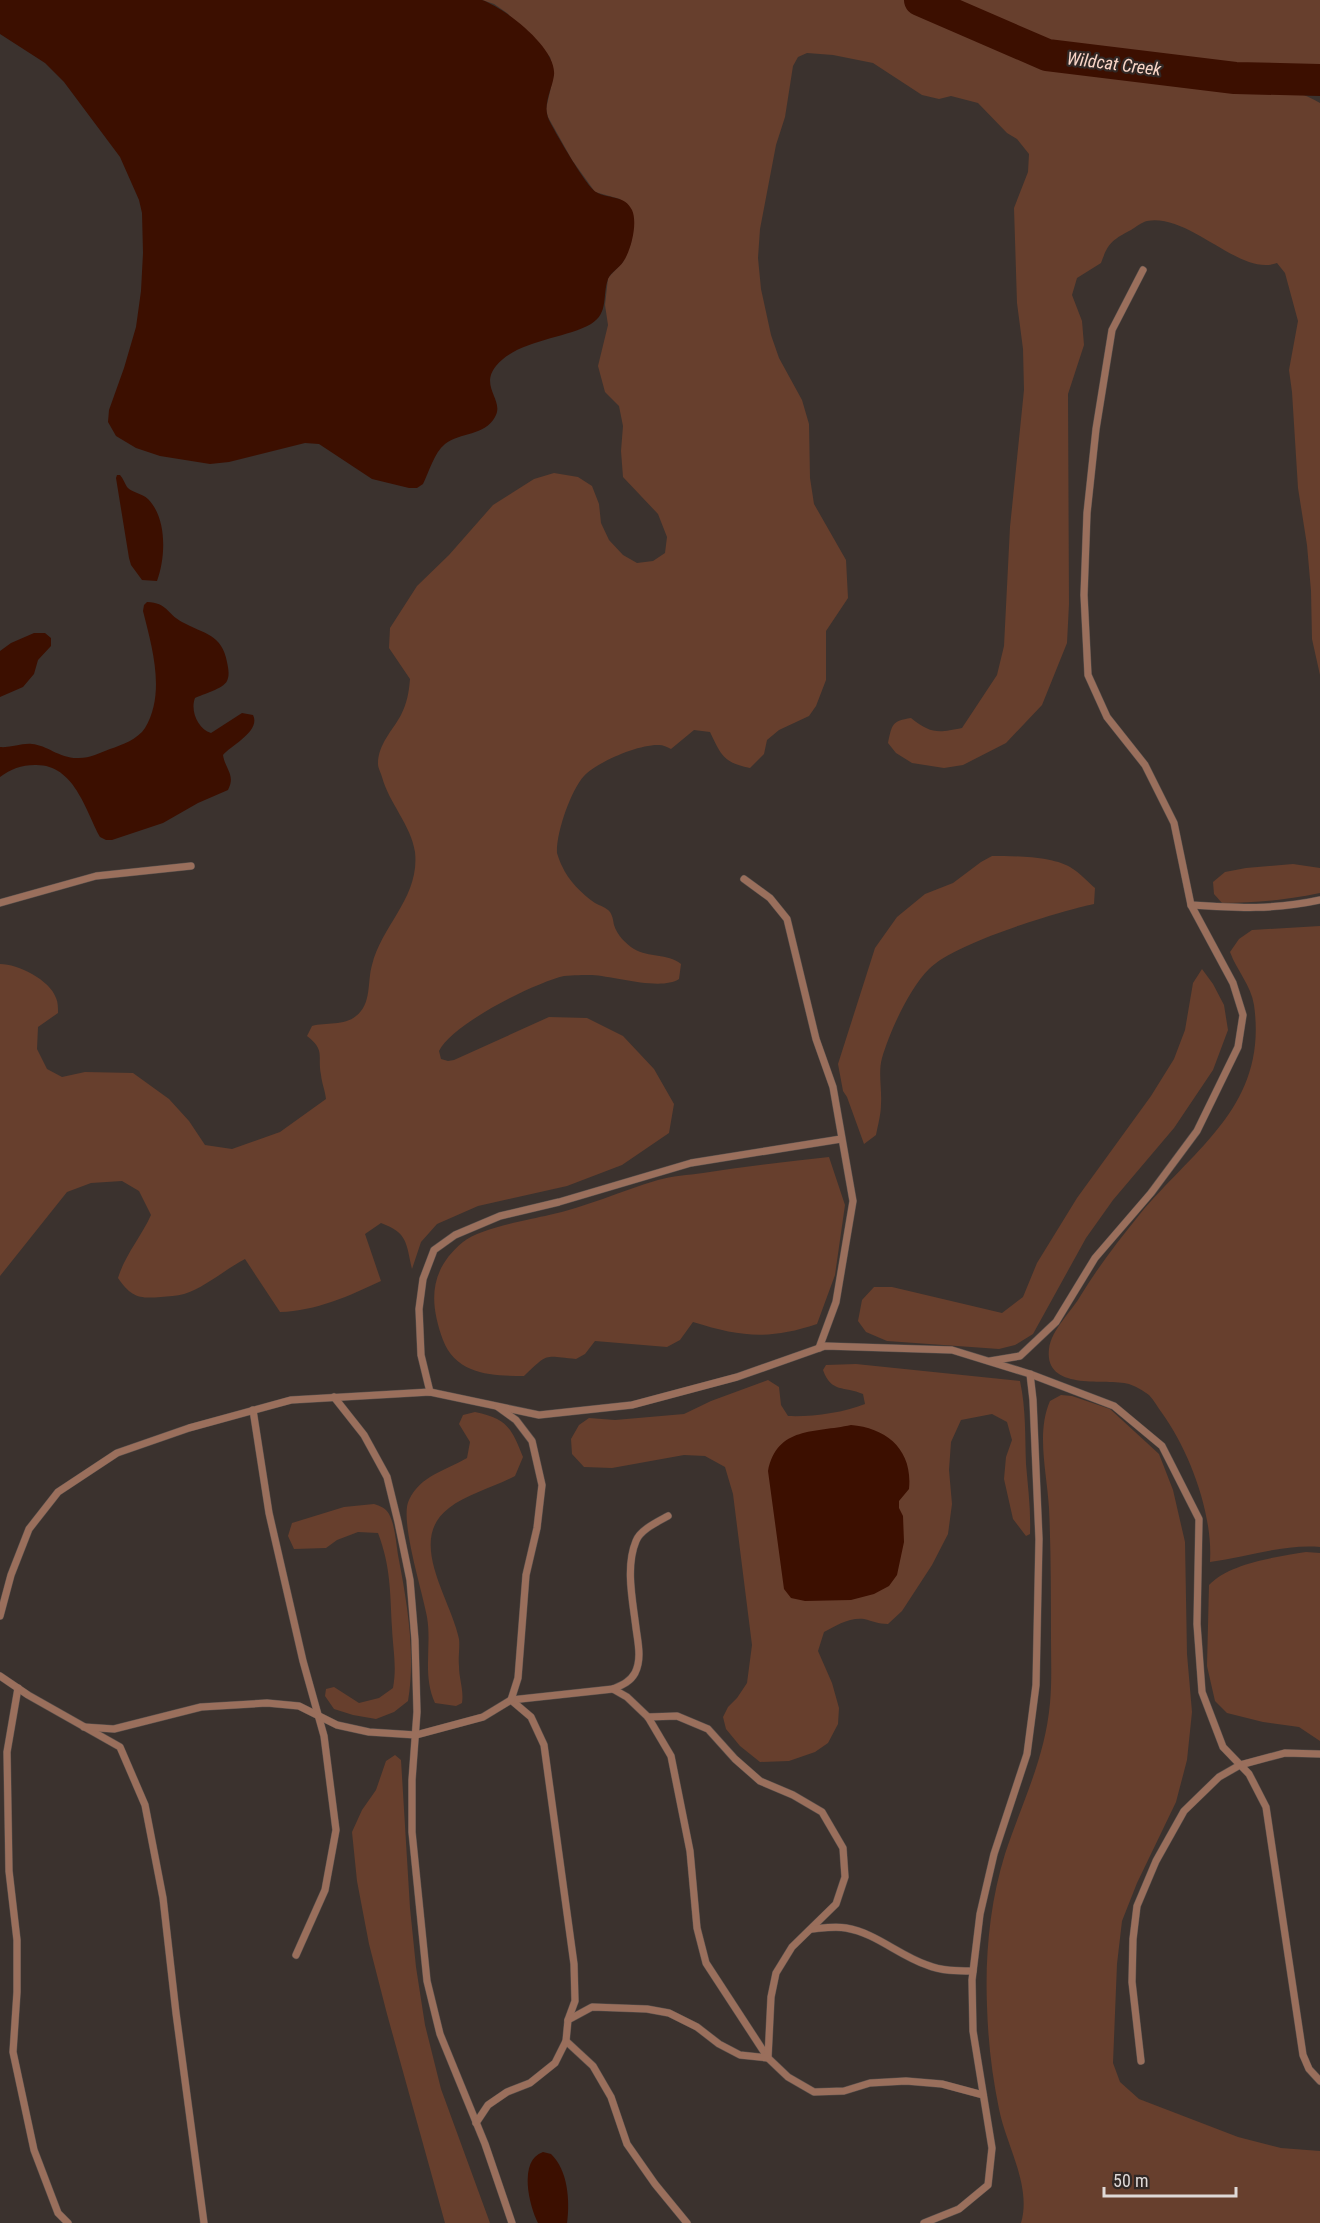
<svg xmlns="http://www.w3.org/2000/svg" width="1320" height="2223" font-family="'Roboto Condensed',sans-serif">
<style>
.green{fill:#673f2d}
.water{fill:#3c0f00}
.lines{fill:none;stroke-linecap:round;stroke-linejoin:round}
.river{stroke:#3c0f00;stroke-width:32}
.service-casing{stroke:#59504c;stroke-width:8}
.service{stroke:#9a6f5c;stroke-width:7}
.labels{text-anchor:middle;stroke-width:4.5;stroke-linejoin:round;paint-order:stroke}
.water-label{font-size:18px;font-style:italic;fill:#f8d5c7;stroke:#312825}
</style>
<rect width="100%" height="100%" fill="#3b322e"/>
<g class="green">
<path d="M482 0H1320V80L1239 78C1266 86 1295 88 1320 103V675L1312 639 1311 591 1307 545 1298 488 1292 392 1289 370 1298 321 1285 273 1277 263C1240 277 1190 213 1147 221 1142 222 1136 227 1131 230 1112 240 1108 243 1101 263L1077 278 1072 295 1082 321 1084 345 1068 394 1069 604 1067 643 1042 705 1006 743 963 765 944 768 912 763 896 753 888 743C892 724 892 721 911 718 931 734 938 733 962 728L997 675 1004 646 1010 527 1024 390 1023 349 1017 303 1014 208 1028 172 1029 154 1017 139 1007 133 978 103 951 96 939 99 922 95 873 63 833 55 807 53 798 57 793 66 785 117 776 145 760 229 758 258 761 289 771 335 779 358 802 400 809 424 810 478 814 504 846 560 848 598 826 631V680L816 706 809 716 779 730 767 740 764 754 750 768C724 763 721 755 710 732L694 730 671 749C667 747 663 745 659 745 639 744 597 762 584 776 571 790 556 833 557 853 558 856 560 862 562 866 568 880 582 894 595 903 600 906 606 907 610 912 613 917 613 920 614 925 617 935 626 944 634 949 649 958 667 953 681 964L679 979C661 991 613 976 592 975 584 975 573 975 564 976 534 983 452 1024 439 1051L441 1059 448 1061 454 1060 549 1017 587 1018 623 1036 654 1069 674 1104 669 1133 622 1165 567 1186 478 1206 437 1224 421 1242 412 1269C406 1243 408 1233 381 1223L365 1234 381 1281C349 1296 316 1311 280 1312L245 1259C224 1270 206 1287 184 1294 177 1296 168 1296 161 1297 139 1299 131 1297 118 1278 125 1255 141 1237 151 1215L139 1191 122 1181 91 1183 67 1192 0 1276V964C18 964 50 980 56 998 58 1002 58 1008 58 1013L38 1027 37 1049 47 1069 62 1077 85 1072 133 1073 169 1099 189 1121 205 1145 232 1149 280 1132 326 1099C325 1090 322 1084 321 1075 317 1055 326 1051 307 1036L312 1026C326 1022 344 1026 356 1016 372 1004 367 982 372 965 382 925 420 897 415 852 411 825 389 803 382 777 381 773 378 768 378 764 378 744 393 730 401 715 407 703 409 692 410 679L389 648 390 628 417 586 449 555 493 505 534 479 554 473 578 477 592 486 599 504 601 523 609 540 623 555 637 563 653 561 665 553 667 537 658 514 623 477 621 451 623 426 619 406 605 392 598 366 608 325 605 305 608 278 623 262 631 243 634 222 620 199 595 192 572 160 548 117 546 109 554 74 550 57 507 13 494 4Z"/>
<path d="M992 856C1014 856 1055 856 1073 869 1081 874 1088 882 1095 888L1094 904C1057 912 954 943 929 969 909 989 890 1031 882 1058 878 1072 882 1089 881 1104 881 1114 878 1125 876 1135L864 1144 847 1097 843 1091 838 1064 875 948 897 917 925 894 953 883 981 862Z"/>
<path d="M1293 864 1320 868V893C1287 900 1256 903 1222 903L1214 894 1213 882 1225 872 1246 868Z"/>
<path d="M1320 926V1547C1283 1544 1247 1557 1210 1562 1213 1514 1190 1452 1162 1413 1158 1408 1154 1400 1149 1395 1144 1391 1135 1386 1129 1384 1105 1378 1044 1392 1049 1349 1051 1330 1072 1311 1081 1295 1098 1267 1119 1240 1140 1214 1196 1147 1268 1105 1254 1005 1251 985 1237 971 1230 952L1239 939 1252 930Z"/>
<polygon points="1202,969 1213,984 1224,1005 1228,1030 1213,1070 1174,1128 1113,1200 1086,1238 1033,1334 1015,1345 999,1349 887,1341 866,1332 858,1321 862,1300 874,1287 892,1287 1002,1313 1023,1297 1037,1263 1077,1198 1151,1096 1174,1059 1185,1030 1193,983"/>
<path d="M829 1157 845 1205 835 1275 817 1324C769 1340 741 1337 693 1322L680 1340 667 1347 595 1341 585 1354 576 1359C544 1356 549 1352 524 1376 493 1376 456 1375 443 1340 429 1302 429 1270 463 1242 480 1228 528 1220 549 1215 586 1207 621 1191 658 1180 672 1176 688 1175 703 1173 744 1166 787 1162 829 1157Z"/>
<path d="M856 1364 1020 1381C1026 1409 1025 1436 1026 1464 1028 1488 1031 1510 1030 1534L1026 1536 1013 1519 1004 1479 1006 1457 1012 1440 1007 1422 992 1414 961 1420 951 1442 949 1470 952 1504 948 1534 932 1565 902 1611 888 1624C878 1624 873 1621 864 1619 850 1617 835 1626 824 1632L818 1651 832 1683 839 1708 838 1724 828 1743 815 1752 789 1761 760 1762 740 1746 726 1729 723 1717 728 1707 737 1698 747 1683 752 1645 733 1494 725 1467 705 1456 684 1455 612 1468 584 1467 572 1454 571 1439 579 1425 589 1418 615 1420 684 1414 711 1401 768 1380 779 1387 781 1405 788 1416C811 1417 843 1413 865 1404L863 1394C844 1386 831 1393 823 1370L826 1365Z"/>
<path d="M1061 1395 1072 1396 1110 1409 1159 1454 1173 1490 1185 1542 1187 1654 1192 1712 1187 1760 1176 1802 1137 1883 1122 1921 1117 1964 1113 2063 1120 2082 1139 2099 1238 2137 1281 2148 1320 2151V2223H1021C1032 2186 1006 2145 999 2109 992 2075 988 2041 987 2006 985 1955 990 1902 1005 1854 1022 1802 1045 1759 1050 1703 1052 1682 1051 1660 1051 1639 1051 1596 1051 1551 1049 1508 1047 1473 1036 1433 1050 1401Z"/>
<path d="M475 1412C507 1419 511 1427 523 1457L515 1476C495 1487 467 1494 449 1508 406 1540 451 1599 459 1639 460 1647 458 1658 459 1666 459 1679 464 1690 462 1703L456 1706 435 1703C422 1675 432 1646 427 1617 423 1593 399 1519 409 1500 421 1475 445 1471 467 1458L470 1442 459 1424 463 1415Z"/>
<path d="M374 1504C380 1506 386 1508 389 1514 395 1525 396 1542 398 1555 407 1602 416 1654 408 1701L394 1712 376 1719 353 1715 334 1709 325 1696 326 1689 334 1687 359 1703 379 1698 393 1688C397 1666 393 1650 392 1628 390 1593 391 1567 378 1533L358 1532 337 1540 326 1548 294 1549 288 1536 292 1523 344 1507Z"/>
<path d="M1306 1552 1320 1553V1741L1299 1727 1263 1722 1227 1713 1215 1701 1207 1666 1209 1585C1230 1563 1276 1557 1306 1552Z"/>
<polygon points="395,1755 401,1760 410,1908 416,1967 425,2025 441,2089 490,2223 445,2223 387,2014 369,1944 357,1881 352,1832 362,1810 376,1790 386,1761"/>
</g>
<g class="water">
<path d="M0 0H482C505 8 557 48 554 75 552 90 542 105 549 120 555 132 586 186 596 192 608 199 625 195 632 210 638 223 631 251 623 262 619 268 611 272 608 279 602 296 609 313 591 324 565 339 517 340 496 366 479 387 505 400 495 417 485 436 460 432 445 444 434 453 429 472 423 484L417 488H409L372 479 319 444 305 443 229 462 210 464 160 456 136 448 116 436 108 422 109 410 124 368 136 327 141 291 143 253 142 213 139 200 120 157 64 82 45 63 0 34Z"/>
<path d="M117 475H120C123 478 125 484 127 487 132 493 142 493 148 499 167 518 166 557 157 581L142 580 131 565 129 558 116 478Z"/>
<path d="M147 602C168 603 166 613 182 622 204 634 222 634 227 662 228 667 230 675 227 681 223 689 203 694 195 698 190 711 198 729 211 733L242 713 253 715C261 731 232 745 223 755 225 769 236 775 228 790L198 803 163 823 112 840H106L100 837C85 809 74 764 35 765 21 765 11 769 0 777V747C11 748 21 743 32 744 47 745 60 759 79 758 90 758 100 753 110 749 122 745 138 739 145 728 166 693 152 647 143 611L144 605Z"/>
<polygon points="34,633 45,633 51,638 51,646 38,660 34,674 23,687 0,697 0,651 11,643"/>
<path d="M851 1425C887 1428 913 1450 909 1489L899 1501V1508L903 1516 904 1542 897 1575 889 1586 874 1594 851 1600 805 1601 791 1598 784 1589 768 1471C777 1426 815 1433 851 1425Z"/>
<path d="M543 2152 551 2154C568 2170 570 2201 567 2223H538C529 2206 518 2160 543 2152Z"/>
</g>
<g class="lines">
<polyline class="river" points="920,0 1047,55 1235,78 1320,80"/>
<g class="service-casing">
<g id="service">
<polyline points="744,879 770,898 787,919 816,1039 833,1087 853,1201 836,1302 819,1348"/>
<polyline points="0,903 96,876 191,866"/>
<path d="M1191 905C1237 908 1275 910 1320 900"/>
<polyline points="990,1361 1020,1356 1056,1322 1095,1258 1151,1193 1197,1131 1238,1047 1243,1015 1233,983 1191,905 1174,823 1145,765 1107,717 1088,675 1084,595 1087,513 1096,429 1112,330 1143,270"/>
<polyline points="430,1392 421,1355 419,1309 423,1279 434,1250 455,1235 500,1216 559,1202 691,1163 841,1139"/>
<polyline points="334,1397 364,1435 387,1477 398,1522 410,1580 415,1640 417,1712 412,1780 412,1832 427,1981 440,2034 485,2144 512,2223"/>
<polyline points="253,1410 269,1513 303,1661 324,1736 336,1830 325,1890 296,1955"/>
<polyline points="0,1616 11,1575 29,1529 58,1492 117,1453 189,1428 291,1400 430,1392 539,1415 632,1405 737,1377 825,1346 952,1350 1030,1374 1114,1406 1162,1446 1199,1519 1197,1624 1202,1692 1223,1747 1249,1774 1266,1807 1303,2055 1309,2069 1320,2081"/>
<polyline points="0,1676 28,1695 120,1747 145,1805 163,1898 176,2013 204,2223"/>
<polyline points="18,1688 7,1752 9,1871 17,1940 17,1992 13,2052 34,2150 58,2213 68,2223"/>
<polyline points="613,1689 627,1697 648,1717 671,1756 690,1851 697,1928 706,1963 768,2058 788,2077 814,2092 844,2091 870,2083 906,2081 942,2084 983,2095"/>
<polyline points="511,1700 531,1717 544,1745 574,1964 575,2001 568,2020"/>
<path d="M511 1700 613 1689C622 1685 630 1682 635 1673 642 1659 638 1643 636 1628 633 1602 625 1567 636 1541 640 1530 657 1522 668 1516"/>
<polyline points="648,1717 677,1716 708,1729 735,1759 760,1781 793,1795 822,1812 843,1848 845,1877 836,1904 792,1947 776,1973 771,1997 768,2058 740,2055 719,2044 697,2027 669,2013 647,2009 592,2007 568,2020 566,2041 593,2066 611,2097 627,2144 655,2184 687,2223"/>
<polyline points="84,1727 114,1729 201,1707 267,1703 299,1706 337,1725 369,1732 416,1735 483,1717 511,1700 518,1678 526,1575 537,1528 542,1485 532,1441 516,1420 498,1407"/>
<path d="M812 1929C823 1928 835 1926 846 1928 876 1933 898 1955 927 1965 942 1971 957 1971 973 1971"/>
<polyline points="1141,2061 1132,1982 1133,1939 1137,1906 1156,1861 1184,1811 1219,1777 1240,1765 1285,1753 1320,1754"/>
<polyline points="476,2123 488,2105 507,2092 530,2083 555,2063 566,2041"/>
<polyline points="924,2223 959,2209 988,2185 992,2148 973,2031 972,1980 980,1914 994,1854 1027,1754 1036,1685 1039,1539 1033,1400 1030,1374"/>
</g>
</g>
<use href="#service" class="service"/>
</g>
<g class="labels">
<g class="water-label">
<text transform="translate(1114 64) rotate(7)" y="6">Wildcat Creek</text>
</g>
</g>
<path d="M1104 2187v9h132v-9" fill="none" stroke="#dfd9d7" stroke-width="3"/>
<text x="1113" y="2187" font-size="18" fill="#dfd9d7" stroke="#312825" stroke-width="4.5" paint-order="stroke">50 m</text>
</svg>
